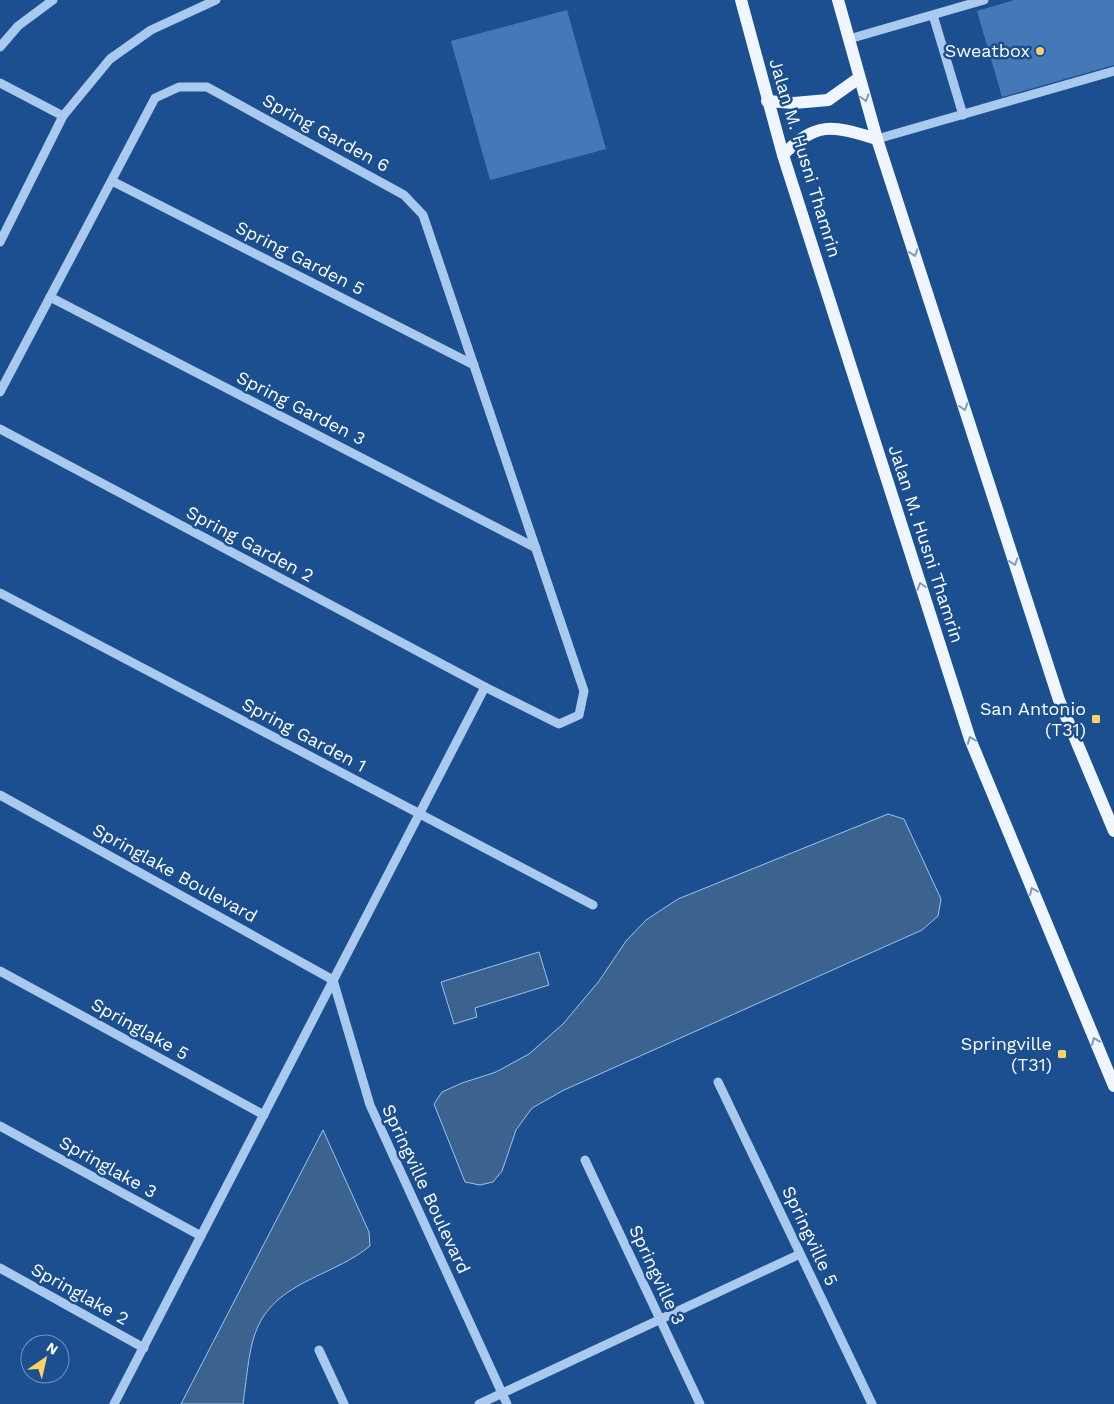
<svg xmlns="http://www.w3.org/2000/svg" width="1114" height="1404" font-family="'Work Sans',sans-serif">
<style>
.water{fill:#3c6290;stroke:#9cc4f0}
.building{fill:#4478b7}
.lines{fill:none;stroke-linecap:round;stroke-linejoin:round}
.minor{stroke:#a9c9ee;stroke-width:9}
.major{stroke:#f0f6ff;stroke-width:12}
.oneway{stroke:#7b9ac1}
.poi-dot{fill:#ffd166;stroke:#1b4f8f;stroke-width:2}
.labels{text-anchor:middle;stroke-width:5;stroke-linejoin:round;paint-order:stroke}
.poi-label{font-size:18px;fill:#fff;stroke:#1b4f8f;text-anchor:end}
.street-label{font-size:18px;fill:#fff;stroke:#1b4f8f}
</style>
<rect width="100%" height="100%" fill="#1b4f8f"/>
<g class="water">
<polygon points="888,814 904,819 941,899 938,916 922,930 564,1090 532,1108 516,1130 502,1171 493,1182 480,1185 465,1182 434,1104 442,1092 462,1083 496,1072 529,1054 563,1024 599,981 626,941 646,920 678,899"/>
<polygon points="539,952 549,985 475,1008 477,1017 454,1024 441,982"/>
<path d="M323 1130 369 1232 370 1246C353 1260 333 1268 313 1278 248 1309 252 1340 243 1404H181Z"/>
</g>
<g class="building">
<polygon points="1014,0 1114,0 1114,65 1002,97 977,11"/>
<polygon points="567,10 606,149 490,180 451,41"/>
</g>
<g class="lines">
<g class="minor">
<polyline points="933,15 963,115"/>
<polyline points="849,39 984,0"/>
<polyline points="0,47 18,26 53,0"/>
<polyline points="0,83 63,116"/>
<polyline points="877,139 1114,71"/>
<polyline points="112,181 474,365"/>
<polyline points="0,242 63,116 110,59 151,30 216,0"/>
<polyline points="50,297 536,548"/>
<polyline points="0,392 155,98 179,87 207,87 404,195 423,215 584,691 579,715 559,724 485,687 114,1404"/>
<polyline points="0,429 485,687"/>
<polyline points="0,593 593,905"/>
<polyline points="0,795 333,980 370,1105 507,1404"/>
<polyline points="0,971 264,1115"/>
<polyline points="718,1082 872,1404"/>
<polyline points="0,1126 201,1236"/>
<polyline points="585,1160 700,1404"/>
<polyline points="0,1268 144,1348"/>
<polyline points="319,1350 344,1404"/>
<polyline points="479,1404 800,1254"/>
</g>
<g class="major">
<polyline points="741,0 783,155 970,739 1114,1086"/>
<polyline points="838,0 877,139 1059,700 1114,831"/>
<polyline points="767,101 794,103 828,100 859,78"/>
<path d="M783 155C817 120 833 126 877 139"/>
</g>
</g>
<defs><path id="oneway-chevron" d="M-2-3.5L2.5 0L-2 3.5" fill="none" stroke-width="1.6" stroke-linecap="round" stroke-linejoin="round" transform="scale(1.25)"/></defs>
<g class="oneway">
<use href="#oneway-chevron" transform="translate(865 98) rotate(74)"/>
<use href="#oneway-chevron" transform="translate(914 253) rotate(72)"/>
<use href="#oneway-chevron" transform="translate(964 407) rotate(72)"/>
<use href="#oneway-chevron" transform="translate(1014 562) rotate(72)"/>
<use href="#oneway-chevron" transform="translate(921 586) rotate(-108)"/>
<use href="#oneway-chevron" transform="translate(971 740) rotate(-111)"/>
<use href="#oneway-chevron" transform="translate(1033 891) rotate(-113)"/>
<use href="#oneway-chevron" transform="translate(1095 1041) rotate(-113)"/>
</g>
<g class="poi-dot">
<circle cx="1040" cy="51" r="5"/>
<rect x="1091" y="714" width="10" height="10" rx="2.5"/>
<rect x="1057" y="1049" width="10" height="10" rx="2.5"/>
</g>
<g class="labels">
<g class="poi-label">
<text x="1030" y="57">Sweatbox</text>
<text x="1086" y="715">San Antonio<tspan x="1086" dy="21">(T31)</tspan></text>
<text x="1052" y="1050">Springville<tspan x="1052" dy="21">(T31)</tspan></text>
</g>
<g class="street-label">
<text transform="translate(326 133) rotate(29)" y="6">Spring Garden 6</text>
<text transform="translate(805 158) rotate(73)" y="6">Jalan M. Husni Thamrin</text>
<text transform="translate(300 258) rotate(27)" y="6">Spring Garden 5</text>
<text transform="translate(301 408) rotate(27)" y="6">Spring Garden 3</text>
<text transform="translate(250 544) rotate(28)" y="6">Spring Garden 2</text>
<text transform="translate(926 544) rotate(72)" y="6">Jalan M. Husni Thamrin</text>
<text transform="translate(304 735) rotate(28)" y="6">Spring Garden 1</text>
<text transform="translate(175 873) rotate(29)" y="6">Springlake Boulevard</text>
<text transform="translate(140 1029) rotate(29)" y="6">Springlake 5</text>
<text transform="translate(108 1167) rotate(29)" y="6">Springlake 3</text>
<text transform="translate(426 1189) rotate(65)" y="6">Springville Boulevard</text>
<text transform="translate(810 1236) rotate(65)" y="6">Springville 5</text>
<text transform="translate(657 1275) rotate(65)" y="6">Springville 3</text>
<text transform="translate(80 1294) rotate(29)" y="6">Springlake 2</text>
</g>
</g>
<g transform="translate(45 1359) rotate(34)"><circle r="24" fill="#1b4f8f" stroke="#7695bc"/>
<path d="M0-4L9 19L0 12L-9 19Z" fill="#ffd166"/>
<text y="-8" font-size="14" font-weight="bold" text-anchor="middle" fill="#ffffff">N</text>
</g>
</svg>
